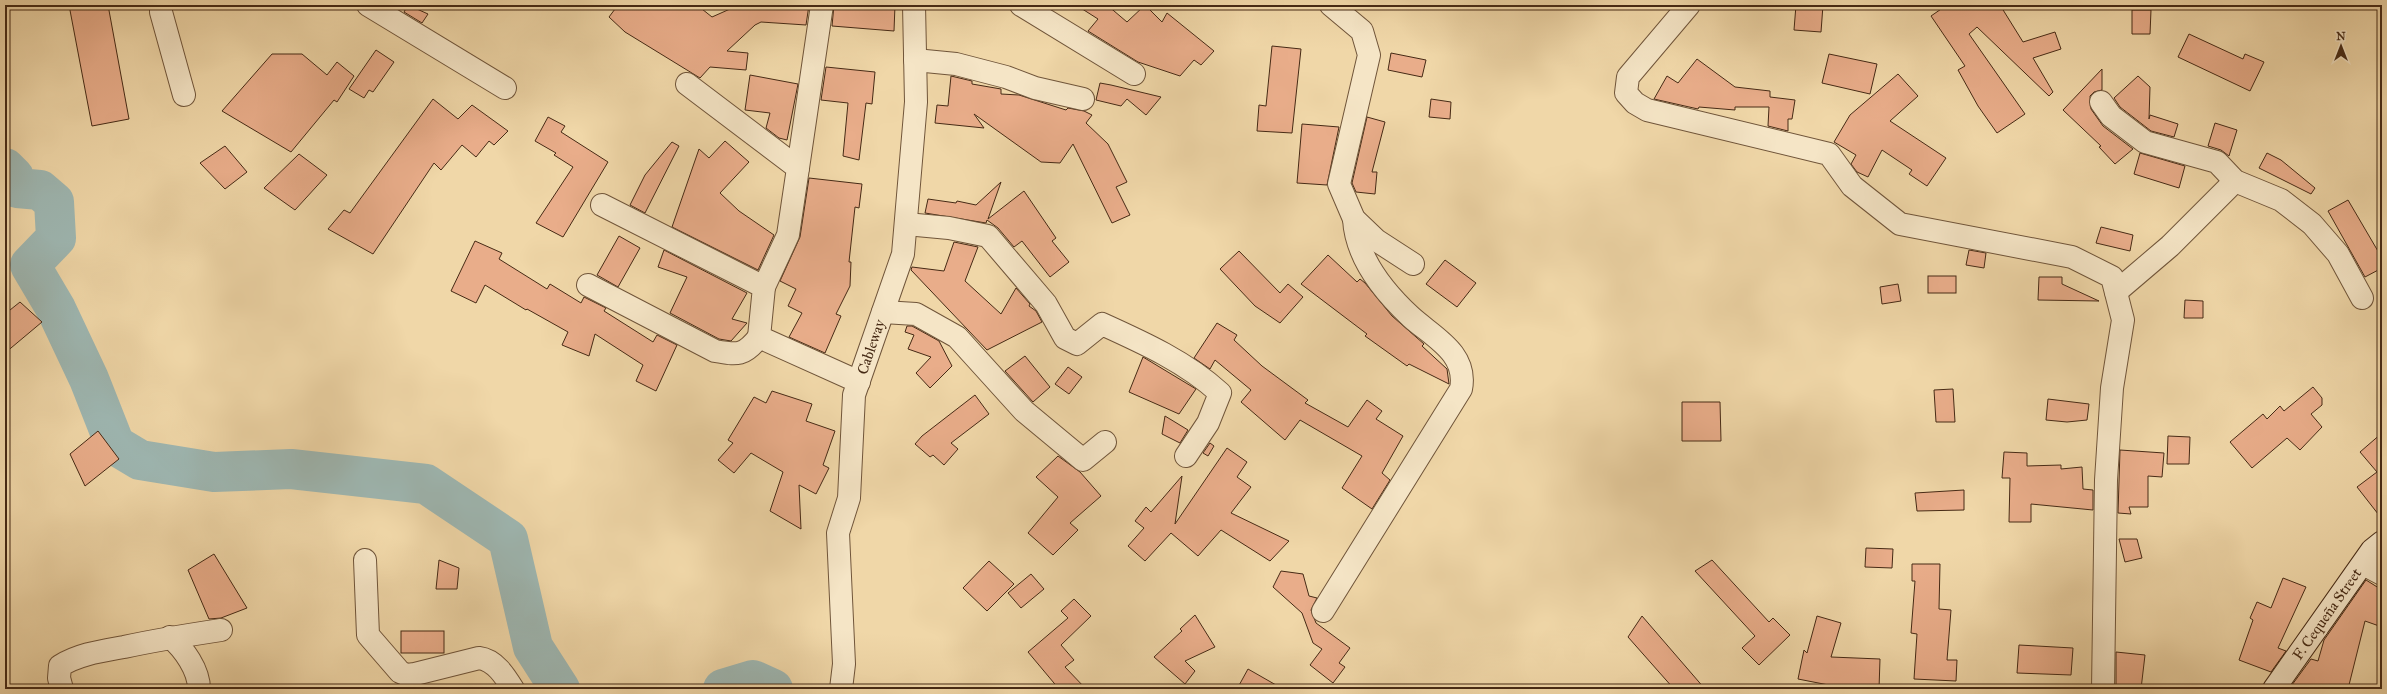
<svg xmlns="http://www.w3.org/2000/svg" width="2387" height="694" font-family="'IM FELL Great Primer',serif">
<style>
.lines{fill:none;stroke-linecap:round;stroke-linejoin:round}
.river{stroke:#9eb7b2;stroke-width:40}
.building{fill:#e9ad8a;stroke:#462a15}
.street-casing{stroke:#70553a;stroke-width:24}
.secondary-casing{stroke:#462a15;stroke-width:24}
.street{stroke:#f5e5c6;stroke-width:22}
.secondary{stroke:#f5e5c6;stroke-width:22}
.labels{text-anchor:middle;stroke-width:4;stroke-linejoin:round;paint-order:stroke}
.street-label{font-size:15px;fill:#462a15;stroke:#f5e5c6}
</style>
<rect width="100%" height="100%" fill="#f0d7a8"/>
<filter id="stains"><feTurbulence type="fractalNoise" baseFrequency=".005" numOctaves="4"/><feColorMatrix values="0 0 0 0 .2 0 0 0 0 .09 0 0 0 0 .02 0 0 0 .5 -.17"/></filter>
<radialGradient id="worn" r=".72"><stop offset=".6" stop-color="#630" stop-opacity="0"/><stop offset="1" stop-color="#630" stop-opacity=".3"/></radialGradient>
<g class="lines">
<g class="river">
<polyline points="5,168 14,177 17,188 40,190 54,202 56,238 30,265 56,309 89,379 115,445 140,460 214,472 291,469 426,484 508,539 533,647 560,689"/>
<polyline points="723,689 753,680 773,689"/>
</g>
</g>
<g class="building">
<polygon points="69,5 108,5 129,119 92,126"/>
<polygon points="408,5 428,14 422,23 404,12"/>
<polygon points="618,5 697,5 712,17 739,5 809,5 806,25 761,22 755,25 727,51 748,53 746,70 710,67 700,78 625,32 609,17"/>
<polygon points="834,5 895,5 894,31 832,26"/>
<polygon points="1076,5 1107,5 1127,22 1145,5 1162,22 1167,13 1214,51 1201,65 1194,60 1180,76 1138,62 1088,31 1098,19"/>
<polygon points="1796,5 1823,5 1821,32 1794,30"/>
<polygon points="1947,5 2000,5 2023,42 2055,32 2061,49 2033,58 2053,92 2049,96 1977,27 1969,34 2025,114 1997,133 1978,106 1958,70 1965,66 1931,16"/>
<polygon points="2132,10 2151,10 2150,34 2132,34"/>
<polygon points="2189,34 2243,59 2245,54 2264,62 2250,91 2178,57"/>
<polygon points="1272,46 1301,49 1292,133 1257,131 1259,105 1266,106"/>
<polygon points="376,50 394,62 373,92 369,90 364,98 349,89"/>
<polygon points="1391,53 1426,60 1422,77 1388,70"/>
<polygon points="272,54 302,54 327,75 337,62 354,76 337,102 334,100 291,152 222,111"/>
<polygon points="1829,54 1877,64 1870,94 1822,83"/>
<polygon points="1697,59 1735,87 1770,91 1770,97 1795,100 1792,119 1788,119 1788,131 1768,126 1769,107 1735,107 1735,110 1699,107 1698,109 1654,99 1667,76 1678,83"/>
<polygon points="826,67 875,72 872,104 866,103 859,160 843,156 848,103 821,100"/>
<polygon points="2102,69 2102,90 2094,92 2090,96 2091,109 2103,126 2133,149 2115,164 2099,147 2101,146 2063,110"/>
<polygon points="1898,74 1918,96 1890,121 1946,158 1927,186 1909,174 1912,170 1882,150 1868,177 1857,172 1851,164 1856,155 1834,142 1850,115"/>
<polygon points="750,75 798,84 787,140 779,138 766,128 770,113 745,110"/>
<polygon points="951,76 972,81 972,84 1001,89 1001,94 1019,95 1066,110 1068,108 1084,111 1092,115 1086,123 1108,144 1127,182 1116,187 1130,215 1112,223 1073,144 1060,163 1041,162 974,114 984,128 935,123 937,105 948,106"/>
<polygon points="2138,76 2150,87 2149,119 2150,115 2178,124 2174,137 2151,131 2120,107 2114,98"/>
<polygon points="1100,83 1111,85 1161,97 1146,115 1127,99 1121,106 1096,100"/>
<polygon points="433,99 458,119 472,105 508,131 494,145 489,141 476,157 462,145 441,170 434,163 373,254 328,229 344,210 350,213"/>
<polygon points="1431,99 1451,102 1450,119 1429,117"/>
<polygon points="548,117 565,126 561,132 608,162 563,237 536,223 573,167 554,155 556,153 535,141"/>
<polygon points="1367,117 1385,122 1372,172 1377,172 1375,194 1356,192 1352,183"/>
<polygon points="2215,123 2237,130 2229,156 2221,150 2208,146"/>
<polygon points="1302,124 1339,127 1327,185 1297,183"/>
<polygon points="725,141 749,162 720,193 739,211 774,235 758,270 672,227 699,149 709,158"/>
<polygon points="672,142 679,146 645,213 630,205 645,175"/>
<polygon points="225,146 247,172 225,189 200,163"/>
<polygon points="2140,153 2185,166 2179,188 2134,174"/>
<polygon points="2267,153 2281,160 2315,188 2311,194 2259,168"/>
<polygon points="299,154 327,175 295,210 264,188"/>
<polygon points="809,178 862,184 859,208 855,207 849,262 851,262 850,286 836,314 841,316 825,353 789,337 802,313 788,306 796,289 780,281 800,237"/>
<polygon points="1001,182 988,219 1024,191 1056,238 1052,241 1069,262 1050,277 1022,241 1014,247 998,228 987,220 986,223 925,213 928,199 956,203 957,201 976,205"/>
<polygon points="2348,200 2382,258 2382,268 2365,277 2328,211"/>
<polygon points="2101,227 2133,235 2130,251 2096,243"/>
<polygon points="619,236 640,248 618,287 597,275"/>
<polygon points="475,241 502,253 499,259 547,289 550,284 581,303 584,297 606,308 604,311 653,342 657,335 677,345 656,391 636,381 643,365 595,334 589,356 562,345 568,332 527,309 526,310 485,285 476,303 451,291"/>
<polygon points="954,242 978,247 965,281 1001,314 1016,288 1030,304 1029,306 1036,311 1042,322 987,350 911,270 912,267 944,271"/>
<polygon points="664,250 747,293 732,319 747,323 731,341 719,339 670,313 687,277 658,267"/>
<polygon points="1969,250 1986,253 1984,268 1966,265"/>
<polygon points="1239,251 1280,293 1288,284 1303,297 1280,323 1255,306 1220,269"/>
<polygon points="1328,255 1357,282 1360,279 1365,283 1392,316 1424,344 1422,346 1447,369 1449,384 1409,364 1407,366 1365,336 1367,334 1301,284"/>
<polygon points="1445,260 1476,283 1457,307 1426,284"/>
<rect x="1928" y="276" width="28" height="17"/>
<polygon points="2039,277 2062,277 2062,284 2099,301 2038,300"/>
<polygon points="1898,284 1901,301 1882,304 1880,287"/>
<polygon points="2185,300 2203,301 2203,318 2184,318"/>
<polygon points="20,302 42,322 5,353 5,314"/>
<polygon points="1217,323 1237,335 1234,340 1262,366 1308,400 1305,403 1348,427 1367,400 1382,411 1376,419 1403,436 1382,473 1390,480 1372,509 1342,488 1362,456 1300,420 1285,440 1241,402 1251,390 1215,360 1210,369 1194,358"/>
<polygon points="907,326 912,326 939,341 952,366 930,388 916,373 931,357 908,349 914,335 905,332"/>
<polygon points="1025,356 1050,387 1033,402 1005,371"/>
<polygon points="1143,357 1196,389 1179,414 1129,392"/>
<polygon points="1068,367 1082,377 1069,394 1055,384"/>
<polygon points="2313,387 2322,398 2322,405 2311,414 2322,427 2300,450 2287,438 2252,468 2230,442 2263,414 2267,419 2280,406 2284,411"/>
<polygon points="1953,389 1955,422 1936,422 1934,390"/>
<polygon points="772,391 812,404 806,421 835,431 823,465 829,468 816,494 799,485 801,529 770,511 783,472 751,453 734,473 718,460 733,443 728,440 754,397 766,403"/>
<polygon points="975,395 989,414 951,443 958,449 944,465 933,455 930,457 915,444 922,436"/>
<polygon points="2048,399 2089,404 2087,420 2067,422 2046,420"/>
<polygon points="1682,402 1720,402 1721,441 1682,441"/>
<polygon points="1165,416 1188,430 1180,443 1162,434"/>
<polygon points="98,431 119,459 85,486 70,454"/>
<polygon points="2382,433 2382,519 2357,487 2377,472 2360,452"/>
<polygon points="2168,436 2190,437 2189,464 2167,464"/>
<polygon points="1210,443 1214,446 1208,456 1203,453"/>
<polygon points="1227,448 1247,462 1237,477 1251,487 1231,513 1289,541 1270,561 1221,530 1198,556 1171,533 1145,561 1128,546 1144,528 1135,521 1146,507 1151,512 1182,476 1175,524"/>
<polygon points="2120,450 2164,453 2162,477 2148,476 2148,507 2129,507 2131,514 2118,513"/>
<polygon points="2004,452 2027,453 2027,466 2061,465 2061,469 2082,467 2083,489 2093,490 2093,510 2031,504 2031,522 2009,522 2010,478 2002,478"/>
<polygon points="1058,456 1080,472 1101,496 1070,523 1078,530 1053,555 1028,533 1058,497 1036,477"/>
<polygon points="1964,490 1964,510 1917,511 1915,493"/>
<polygon points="2119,539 2137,539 2142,558 2125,562"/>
<polygon points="1866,548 1893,549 1892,568 1865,567"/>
<polygon points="214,554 247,608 221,618 209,619 188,570"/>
<polygon points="439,560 459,568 457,589 436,589"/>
<polygon points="1712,560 1769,622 1773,618 1790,635 1759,665 1742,648 1755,636 1695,571"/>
<polygon points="989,561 1014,584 987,611 963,588"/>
<polygon points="1912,564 1940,564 1939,609 1951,610 1947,660 1957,660 1956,681 1914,679 1917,634 1911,633 1915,581 1912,581"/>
<polygon points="1281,571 1303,574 1309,596 1317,598 1311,610 1316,623 1350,648 1339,663 1345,667 1333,683 1310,665 1322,649 1313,643 1302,613 1273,587"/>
<polygon points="1031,574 1044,589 1021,608 1008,593"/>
<polygon points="2283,578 2306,587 2278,648 2286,651 2271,672 2239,660 2253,620 2250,618 2257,602 2271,608"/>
<polygon points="2366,580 2382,590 2382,627 2365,621 2348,689 2289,689 2311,659 2318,661 2324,640"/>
<polygon points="1074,599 1091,616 1061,645 1074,660 1065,667 1086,689 1059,689 1028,652 1068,618 1061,611"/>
<polygon points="1195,615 1215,647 1185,661 1195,671 1185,684 1154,657 1182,631 1180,629"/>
<polygon points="1642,616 1705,689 1674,689 1628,637"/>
<polygon points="1817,616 1841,623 1831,657 1880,659 1879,689 1849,689 1798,679 1804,650 1807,653"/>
<rect x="401" y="631" width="43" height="22"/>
<polygon points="2019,645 2073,648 2071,675 2017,673"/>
<polygon points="2116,652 2145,655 2141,689 2116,686"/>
<polygon points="1248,669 1283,689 1237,689"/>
</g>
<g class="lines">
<g class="street-casing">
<g id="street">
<polyline points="161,5 161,12 184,95"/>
<polyline points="368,5 505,88"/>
<polyline points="1021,5 1134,74"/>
<polyline points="1331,5 1362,31 1369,55 1339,184 1354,219 1376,240 1413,264"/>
<polyline points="1689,5 1628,77 1626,93 1635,103 1647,110 1829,154 1852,186 1900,224 2072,257 2112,277 2123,320 2112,388 2106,480 2103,689"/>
<polyline points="915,60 956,64 1006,77 1035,88 1083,99"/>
<polyline points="687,84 798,168 788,235 764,287"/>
<polyline points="2101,102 2111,116 2145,142 2217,162 2235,181 2281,200 2312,224 2338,254 2362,298"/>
<polyline points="798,168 822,5"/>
<polyline points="602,205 764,287 759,337 859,382"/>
<path d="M906 224 949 228 988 236 1046 304 1065 338 1077 344 1102 324C1144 343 1186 362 1220 393L1208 423 1186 456"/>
<path d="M588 285 715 351C738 355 744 356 759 337"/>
<polyline points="2116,292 2170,246 2235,181"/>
<polyline points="883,312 916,314 957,337 1024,411 1083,460 1105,442"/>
<path d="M365 560 368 635 400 672 407 675 415 674 479 658C495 660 505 676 513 689"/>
<polyline points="2363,564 2382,574"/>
<path d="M1323 611 1461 389C1468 353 1433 337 1411 317 1383 291 1356 258 1354 219"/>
<path d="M170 637C184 649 199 670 199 689"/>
<path d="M62 689 59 678 60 666C79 654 102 651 124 647 156 640 188 635 221 630"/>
<polyline points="841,689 844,664 838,533 849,498 854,395 903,254 916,102 914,5"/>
</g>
</g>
<g class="secondary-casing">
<polyline id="secondary" points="2274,689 2372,550 2382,542"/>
</g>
<use href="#street" class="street"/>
<use href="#secondary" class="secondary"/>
</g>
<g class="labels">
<g class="street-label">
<text transform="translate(871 347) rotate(-71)" y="5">Cableway</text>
<text transform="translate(2327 614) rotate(-55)" y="5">F. Cequeña Street</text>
</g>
</g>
<rect width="2387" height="694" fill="none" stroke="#f0d7a8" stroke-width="20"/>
<rect x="6" y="6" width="2375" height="682" fill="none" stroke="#462a15" stroke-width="2"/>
<rect x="10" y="10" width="2367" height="674" fill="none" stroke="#462a15"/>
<g transform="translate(2341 46)" stroke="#f5e5c6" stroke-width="3" paint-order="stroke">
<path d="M0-3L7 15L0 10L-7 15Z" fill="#462a15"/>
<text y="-6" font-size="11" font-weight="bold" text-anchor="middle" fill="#462a15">N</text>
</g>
<rect width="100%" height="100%" filter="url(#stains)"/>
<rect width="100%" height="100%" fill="url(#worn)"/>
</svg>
